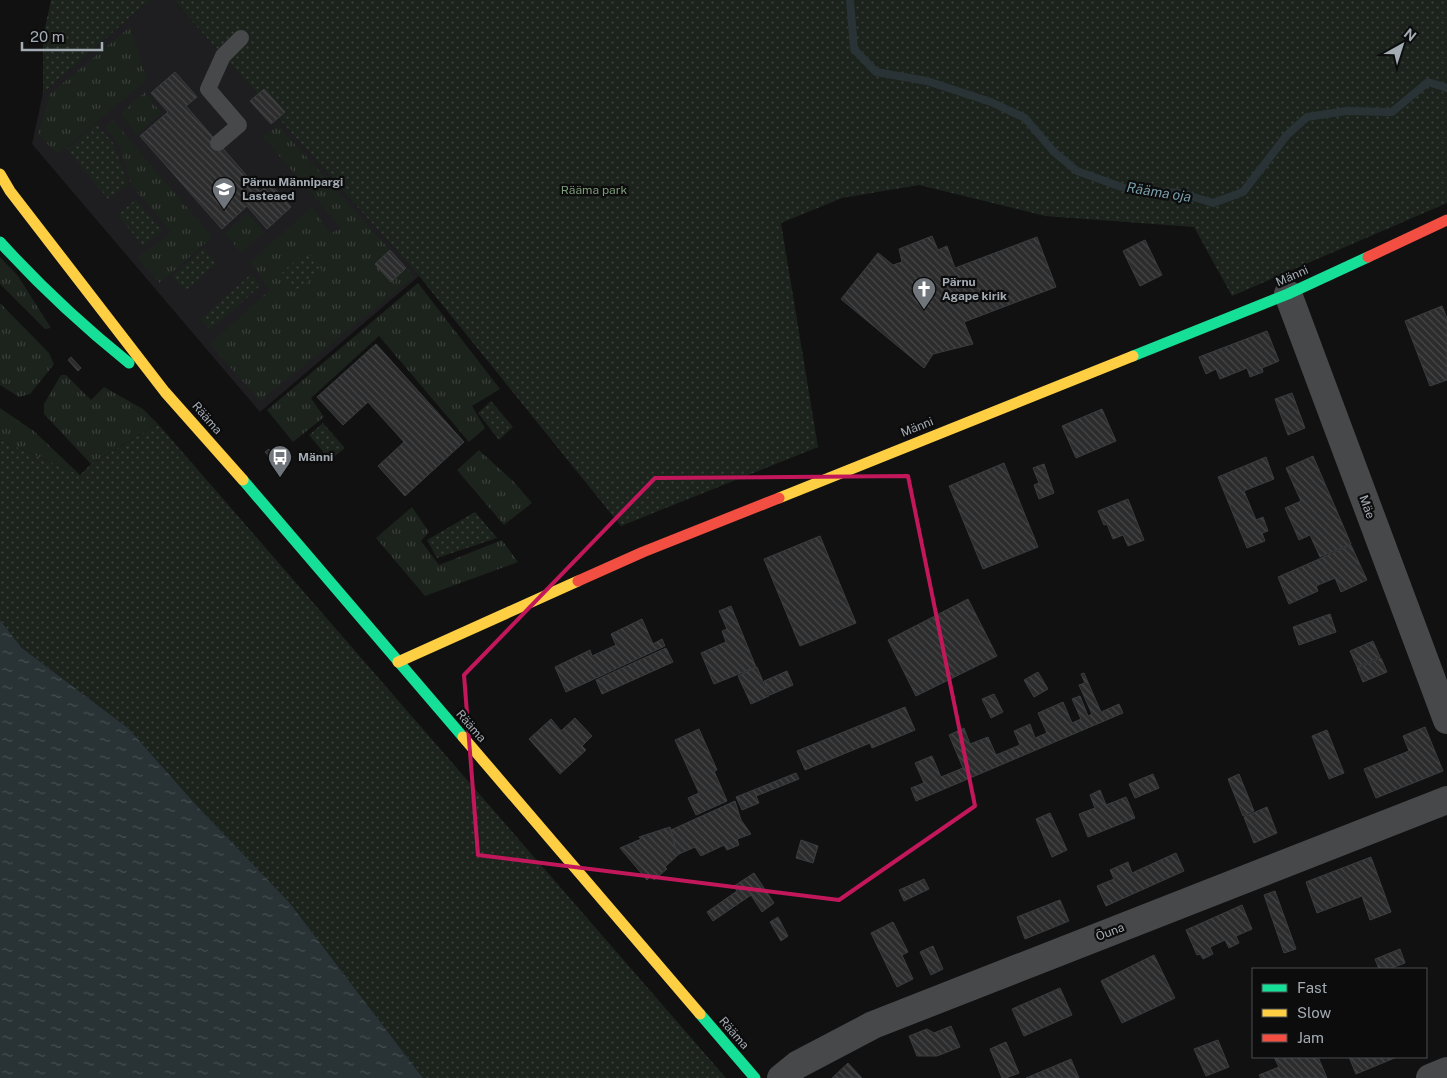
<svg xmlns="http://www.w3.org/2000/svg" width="1447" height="1078" font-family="'Public Sans',sans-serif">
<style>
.built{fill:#1e1e20}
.grass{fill:url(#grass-tufts)}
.park{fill:url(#park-dots)}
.water{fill:url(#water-ripples)}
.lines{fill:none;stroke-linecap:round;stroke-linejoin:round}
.stream{stroke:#293336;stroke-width:8}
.building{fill:url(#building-back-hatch);stroke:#3a3c3e}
.lane{stroke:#46484a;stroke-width:16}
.street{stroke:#46484a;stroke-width:28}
.fast{stroke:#16e098;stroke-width:11}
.slow{stroke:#ffcf43;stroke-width:11}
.jam{stroke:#f24e42;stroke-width:11}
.marked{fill:none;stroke:#c2185b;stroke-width:4;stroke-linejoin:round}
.labels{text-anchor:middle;stroke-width:4.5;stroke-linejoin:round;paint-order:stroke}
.poi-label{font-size:12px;font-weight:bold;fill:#a3abb3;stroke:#0c0c0d;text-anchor:start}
.park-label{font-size:12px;fill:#7e9d7a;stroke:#0c0c0d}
.street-label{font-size:12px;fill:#a3abb3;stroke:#0c0c0d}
.water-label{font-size:14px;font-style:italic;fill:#7a9fad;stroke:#0c0c0d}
</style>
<defs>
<pattern id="grass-tufts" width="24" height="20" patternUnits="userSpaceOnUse" patternTransform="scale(1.25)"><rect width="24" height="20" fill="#1c221c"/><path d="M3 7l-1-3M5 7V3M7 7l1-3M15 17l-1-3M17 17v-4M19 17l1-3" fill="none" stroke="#3a3f3b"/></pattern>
<pattern id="park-dots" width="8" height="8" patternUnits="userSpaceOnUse" patternTransform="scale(1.25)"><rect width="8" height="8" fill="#1c221c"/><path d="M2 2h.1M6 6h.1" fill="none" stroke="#3a3f3b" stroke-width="1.8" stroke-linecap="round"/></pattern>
<pattern id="water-ripples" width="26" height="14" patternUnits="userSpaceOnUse" patternTransform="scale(1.25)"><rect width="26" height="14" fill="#293336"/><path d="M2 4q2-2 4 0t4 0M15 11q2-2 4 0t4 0" fill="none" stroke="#454e51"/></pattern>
<pattern id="building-back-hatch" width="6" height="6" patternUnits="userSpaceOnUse" patternTransform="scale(1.25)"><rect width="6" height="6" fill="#2c2c2d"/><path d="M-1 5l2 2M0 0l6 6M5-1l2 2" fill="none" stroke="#474849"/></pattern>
</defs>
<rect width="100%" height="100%" fill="#111112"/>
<polygon class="built" points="150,0 173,0 419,276 260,412 32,144 43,93"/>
<g class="grass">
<polygon points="130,27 147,80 58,154 38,135 50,94"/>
<polygon points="145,92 161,113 137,135 121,114"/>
<polygon points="113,120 212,237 160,283 137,258 171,232 131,185 120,146 105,127"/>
<polygon points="278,125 414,277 260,401 210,344 270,290 250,262 312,207 330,234 341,228 263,137"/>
<polygon points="247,212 264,232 241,253 225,233"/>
<polygon points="0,257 18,276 51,328 45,329 0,284"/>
<polygon points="418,283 500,389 472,406 485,428 469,442 379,336 311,398 324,417 293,442 267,410"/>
<polygon points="0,303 49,353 54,364 30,394 19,397 0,385"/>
<polygon points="61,375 66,375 91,400 104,387 143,409 158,424 91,464 44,414 44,404"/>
<polygon points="0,408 35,432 80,475 0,440"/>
<polygon points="479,450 515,483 532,503 504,525 457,470"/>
<polygon points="412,507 429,532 421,541 439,565 502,540 518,562 425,596 376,538"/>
</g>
<g class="park">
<polygon points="51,0 150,0 43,93 43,37"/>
<polygon points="173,0 1447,0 1447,203 1232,296 1194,227 1045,216 919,185 842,198 781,223 818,447 621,526 419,276"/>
<polygon points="96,124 113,143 128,184 108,199 67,149"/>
<polygon points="136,199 162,231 143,246 118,215"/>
<polygon points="204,248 216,264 185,291 172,276"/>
<polygon points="306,251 322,270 296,292 282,273"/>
<polygon points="251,274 261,285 211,330 201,319"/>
<polygon points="491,401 513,427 499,440 478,413"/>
<polygon points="323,423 345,448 330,460 309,435"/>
<polygon points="158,424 726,1078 423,1078 289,902 198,807 128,728 22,648 0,620 0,440 80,475 91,464"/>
<polygon points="475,512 497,538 437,558 427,540"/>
</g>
<polygon class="water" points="0,620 22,648 128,728 198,807 289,902 423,1078 0,1078"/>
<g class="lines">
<polyline class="stream" points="850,0 854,49 876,72 927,81 991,102 1025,118 1054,152 1077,171 1130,190 1181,193 1213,203 1243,192 1287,135 1307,117 1346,111 1392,112 1428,82 1447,88"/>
</g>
<g class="building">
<polygon points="175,72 197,97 186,106 260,191 270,183 291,207 267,229 247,206 222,229 140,136 168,112 151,93"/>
<polygon points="264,89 285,112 271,124 250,101"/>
<polygon points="932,236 938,250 947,246 955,268 1037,237 1056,287 964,322 973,344 933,354 924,368 841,299 878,253 893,265 902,262 899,249"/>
<polygon points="1145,240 1162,275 1140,286 1123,251"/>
<polygon points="390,250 406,268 391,282 375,264"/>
<polygon points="1442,306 1447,318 1447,380 1430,386 1405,321"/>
<polygon points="1267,331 1279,361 1262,368 1263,372 1250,377 1247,368 1220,379 1216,369 1206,374 1199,357"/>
<polygon points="376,344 464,442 405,496 378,466 404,442 368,402 343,425 317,397"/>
<polygon points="71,357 81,368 78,371 68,360"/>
<polygon points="1292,393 1305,428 1288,435 1275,399"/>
<polygon points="1102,409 1116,441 1076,458 1062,426"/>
<polygon points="269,449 278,460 275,463 265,452"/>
<polygon points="1313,456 1351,544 1320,557 1310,535 1299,540 1285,508 1301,501 1286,468"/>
<polygon points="1266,457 1274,479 1244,491 1256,520 1263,517 1268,531 1262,533 1265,541 1247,548 1218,477"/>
<polygon points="1004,463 1038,547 983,569 949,486"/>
<polygon points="1044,464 1054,493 1039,499 1034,485 1039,483 1033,468"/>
<polygon points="1128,499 1144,540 1128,546 1123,535 1113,539 1107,524 1104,525 1098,511"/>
<polygon points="820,536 856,623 800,646 764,559"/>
<polygon points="1351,545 1367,580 1341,592 1335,578 1316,586 1318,591 1289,604 1278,577"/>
<polygon points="968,599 997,656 916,696 888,640"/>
<polygon points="731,606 756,667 714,684 701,653 726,642 722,631 727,629 719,611"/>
<polygon points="1330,614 1336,632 1299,645 1293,627"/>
<polygon points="642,619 653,644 662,639 665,646 566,692 555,667 590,650 592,656 616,645 611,634"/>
<polygon points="1373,641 1380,657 1357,667 1350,651"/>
<polygon points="666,648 673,662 602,694 596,680"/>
<polygon points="1381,658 1387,672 1363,682 1357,668"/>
<polygon points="757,667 769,696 751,704 738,676"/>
<polygon points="787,671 793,685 770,695 764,681"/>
<polygon points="1038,672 1048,689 1034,697 1024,680"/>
<polygon points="1084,673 1101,712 1119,704 1123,713 916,801 911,788 924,783 915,763 932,756 941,777 963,768 949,735 964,728 970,744 988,737 996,755 1020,745 1014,731 1030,724 1035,738 1047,733 1038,713 1063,702 1072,723 1081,719 1072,699 1080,696 1088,716 1092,714 1079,685 1085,683 1081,674"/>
<polygon points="994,694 1003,712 991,718 982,699"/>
<polygon points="905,707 915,730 872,748 870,743 805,770 797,751"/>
<polygon points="575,718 592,736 582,746 586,750 560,774 529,739 551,719 561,731"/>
<polygon points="1425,727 1443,771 1376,798 1364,769 1409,751 1403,736"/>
<polygon points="699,729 717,770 714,771 727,801 696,815 688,798 699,793 675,740"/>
<polygon points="1327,730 1344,773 1329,779 1312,736"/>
<polygon points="796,773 799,779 756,796 759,803 742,810 736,797"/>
<polygon points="1153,774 1159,788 1135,798 1129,784"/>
<polygon points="1239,774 1254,811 1243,816 1228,779"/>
<polygon points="1100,790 1106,805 1126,797 1135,818 1088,837 1079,814 1095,808 1090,795"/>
<polygon points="735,801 741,820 751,834 737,839 739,845 727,850 724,845 701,856 695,847 679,854 675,847 671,830"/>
<polygon points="1267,807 1277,833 1254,843 1244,817"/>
<polygon points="1050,813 1067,850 1052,857 1036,819"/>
<polygon points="670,827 675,847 679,854 665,867 667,869 654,880 651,876 647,880 620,848 641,839 639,837"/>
<polygon points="801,840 818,846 813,863 796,858"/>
<polygon points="1176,853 1184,871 1106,906 1097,886 1114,879 1110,870 1128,862 1132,873"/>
<polygon points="1371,857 1391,912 1370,920 1362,896 1317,913 1306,882"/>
<polygon points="754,873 774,903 762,912 751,895 713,921 707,912 737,891 734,886"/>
<polygon points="924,879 929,889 904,901 899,890"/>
<polygon points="1275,891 1296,949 1284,953 1264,895"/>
<polygon points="1060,900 1069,921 1025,939 1017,917"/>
<polygon points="1242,905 1252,929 1236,936 1239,943 1229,948 1225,940 1210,947 1213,954 1203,959 1200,954 1197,955 1186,930"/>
<polygon points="778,917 788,936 781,941 770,922"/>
<polygon points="893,922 908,952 902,955 913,979 897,987 871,933"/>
<polygon points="933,946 943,969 931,975 920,952"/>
<polygon points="1400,949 1405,963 1389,969 1379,969 1375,959"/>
<polygon points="1154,955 1175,998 1122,1023 1101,981"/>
<polygon points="1060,988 1072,1015 1024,1036 1012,1009"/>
<polygon points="951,1026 960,1047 937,1056 917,1056 909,1036 927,1029 934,1033"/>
<polygon points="1218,1040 1229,1067 1206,1076 1194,1049"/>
<polygon points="1006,1042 1019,1073 1006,1078 1002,1078 990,1049"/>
<polygon points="1274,1057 1318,1057 1327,1078 1261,1078 1259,1075 1279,1067"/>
<polygon points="1349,1057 1397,1057 1356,1074"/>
<polygon points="1071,1059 1079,1078 1026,1078"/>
<polygon points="848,1063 862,1078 832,1078"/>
</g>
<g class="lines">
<polyline class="lane" points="218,143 239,125 208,89 223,56 241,38"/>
<g class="street">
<polyline points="1288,294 1447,720"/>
<polyline points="781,1078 797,1065 873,1025 1447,800"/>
<polyline points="1430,1078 1447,1071"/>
</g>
<g class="fast">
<path d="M0 242C40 286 83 326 129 363"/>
<polyline points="1133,356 1288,294 1368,257"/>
<polyline points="243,480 463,737"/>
<polyline points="700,1014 755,1078"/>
</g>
<g class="slow">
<polyline points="0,174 10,191 165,392 243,480"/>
<polyline points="779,498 1133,356"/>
<polyline points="398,662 578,581"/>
<polyline points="463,737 700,1014"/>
</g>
<g class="jam">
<polyline points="1368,257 1447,220"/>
<polyline points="578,581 643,552 779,498"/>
</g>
</g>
<path class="marked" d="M908 476 975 806 839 900 478 855 464 675 655 478Z"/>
<defs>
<g id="school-pin" transform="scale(1.25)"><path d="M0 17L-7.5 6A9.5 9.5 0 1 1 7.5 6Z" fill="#70757b" stroke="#0c0c0d"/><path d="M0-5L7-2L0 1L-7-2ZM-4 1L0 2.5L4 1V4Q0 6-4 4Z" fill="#fff"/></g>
<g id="church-pin" transform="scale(1.25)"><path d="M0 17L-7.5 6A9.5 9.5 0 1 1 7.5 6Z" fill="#70757b" stroke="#0c0c0d"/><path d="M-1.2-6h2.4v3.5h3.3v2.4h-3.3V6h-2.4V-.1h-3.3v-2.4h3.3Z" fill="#fff"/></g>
<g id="bus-pin" transform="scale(1.25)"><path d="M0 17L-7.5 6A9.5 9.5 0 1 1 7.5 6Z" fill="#70757b" stroke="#0c0c0d"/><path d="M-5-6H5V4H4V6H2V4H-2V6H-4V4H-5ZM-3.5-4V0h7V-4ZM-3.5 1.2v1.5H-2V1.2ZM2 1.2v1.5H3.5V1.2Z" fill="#fff"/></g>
</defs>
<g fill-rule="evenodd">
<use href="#school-pin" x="224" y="189"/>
<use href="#church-pin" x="924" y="289"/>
<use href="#bus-pin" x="280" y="457"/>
</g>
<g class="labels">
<g class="poi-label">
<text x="242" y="186">Pärnu Männipargi<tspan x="242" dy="14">Lasteaed</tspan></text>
<text x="942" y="286">Pärnu<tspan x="942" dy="14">Agape kirik</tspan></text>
<text x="298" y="461">Männi</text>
</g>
<g class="park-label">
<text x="594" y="194">Rääma park</text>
</g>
<g class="street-label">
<text transform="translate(1292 276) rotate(-24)" y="4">Männi</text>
<text transform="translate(207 418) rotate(49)" y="4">Rääma</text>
<text transform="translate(917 427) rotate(-22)" y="4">Männi</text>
<text transform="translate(1367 507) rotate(70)" y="4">Mäe</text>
<text transform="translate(471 726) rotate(49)" y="4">Rääma</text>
<text transform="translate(1110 932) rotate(-21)" y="4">Õuna</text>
<text transform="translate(734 1033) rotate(49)" y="4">Rääma</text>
</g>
<g class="water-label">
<text transform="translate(1159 192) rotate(9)" y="5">Rääma oja</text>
</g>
</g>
<rect x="1252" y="968" width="175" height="90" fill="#0c0c0d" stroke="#484c4f"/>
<rect x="1262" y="984" width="25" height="8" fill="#16e098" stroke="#484c4f"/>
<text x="1297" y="993" font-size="15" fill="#a3abb3">Fast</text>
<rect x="1262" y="1009" width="25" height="8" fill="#ffcf43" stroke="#484c4f"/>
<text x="1297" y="1018" font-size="15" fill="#a3abb3">Slow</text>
<rect x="1262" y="1034" width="25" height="8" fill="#f24e42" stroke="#484c4f"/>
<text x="1297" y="1043" font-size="15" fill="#a3abb3">Jam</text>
<g transform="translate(1402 45) rotate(39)" stroke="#0c0c0d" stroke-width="4" paint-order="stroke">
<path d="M0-4L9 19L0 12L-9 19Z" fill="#a3abb3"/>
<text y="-8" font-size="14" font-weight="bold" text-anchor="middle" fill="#a3abb3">N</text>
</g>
<path d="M22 42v8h80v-8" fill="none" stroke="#a3abb3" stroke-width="2.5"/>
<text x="30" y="42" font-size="15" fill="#a3abb3" stroke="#0c0c0d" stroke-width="4" paint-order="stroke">20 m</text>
</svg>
